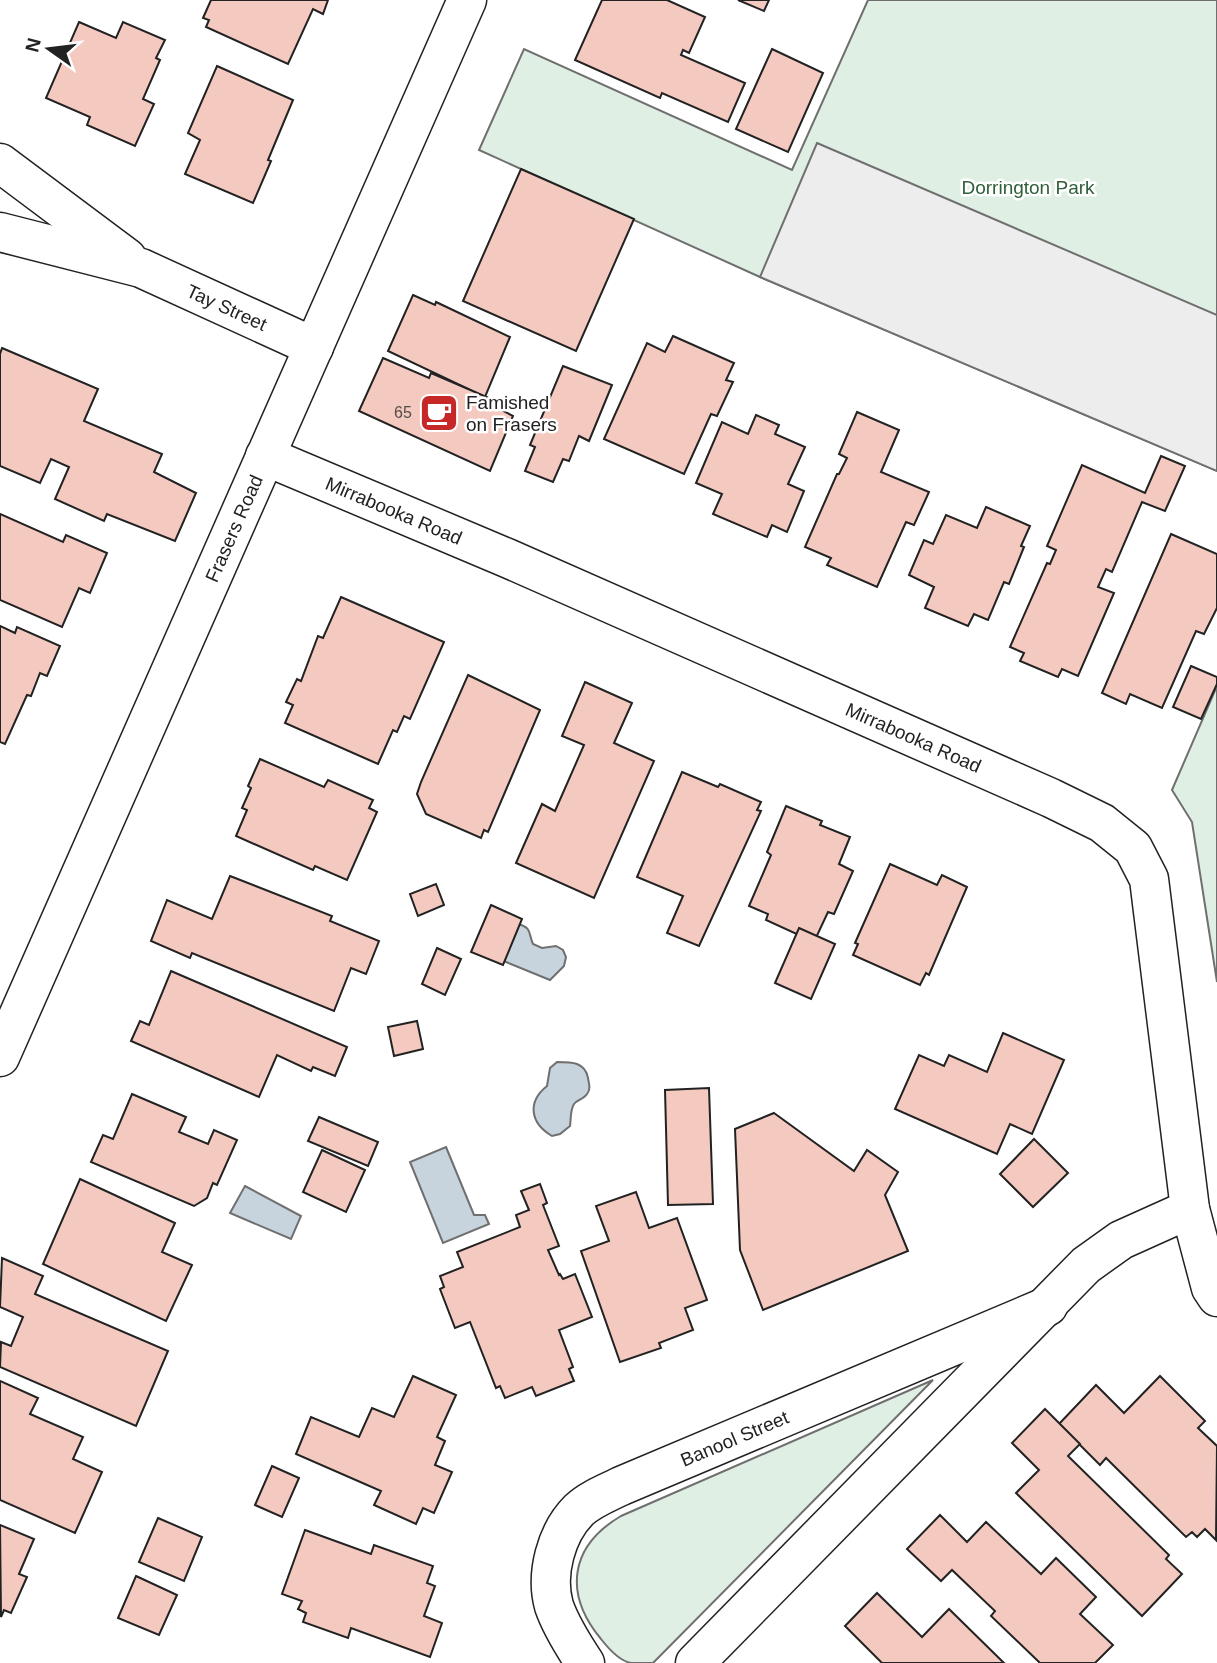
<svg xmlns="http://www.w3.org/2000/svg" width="1217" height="1663" font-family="Arial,sans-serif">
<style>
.green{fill:#e0efe3;stroke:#6f6f6f;stroke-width:2}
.parking{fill:#ededed;stroke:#6f6f6f;stroke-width:2}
.water{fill:#c7d3dd;stroke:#6f6f6f;stroke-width:2}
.building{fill:#f3c9c0;stroke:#222;stroke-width:2}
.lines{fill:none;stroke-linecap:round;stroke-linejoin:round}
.minor-casing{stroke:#222;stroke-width:41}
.tertiary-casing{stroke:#222;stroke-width:41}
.minor{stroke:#fff;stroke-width:38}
.tertiary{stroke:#fff;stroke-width:38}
.labels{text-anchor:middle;stroke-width:5;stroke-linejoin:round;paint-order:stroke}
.number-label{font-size:16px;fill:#564c4a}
.park-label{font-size:19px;fill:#2f5e38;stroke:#fff}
.street-label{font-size:19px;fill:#222;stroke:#fff}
.poi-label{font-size:19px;fill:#222;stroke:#fff;text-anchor:start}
</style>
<rect width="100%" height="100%" fill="#fff"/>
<g class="green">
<polygon points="868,0 1217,0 1217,471 760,277 479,150 524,49 792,170"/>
<polygon points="1217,686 1217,982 1192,822 1172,790"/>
<path d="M933 1380 653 1663C646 1663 637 1663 631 1663 620 1661 608 1648 601 1639 563 1593 570 1546 621 1516Z"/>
</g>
<polygon class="parking" points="817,143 1217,315 1217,471 760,277"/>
<g class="water">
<path d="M518 924C532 928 528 932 533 944L542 948 556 946 563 950 566 957 564 966 550 980 501 960Z"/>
<path d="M557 1062C572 1062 585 1062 588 1078 589 1084 591 1089 587 1094 584 1099 577 1100 574 1104 570 1110 571 1120 570 1126L560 1134 552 1136C530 1123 527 1102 547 1086L550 1068Z"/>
<polygon points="446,1147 474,1215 485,1215 489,1224 443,1243 410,1162"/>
<polygon points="245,1186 301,1216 291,1239 230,1213"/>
</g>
<g class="building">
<polygon points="211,0 328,0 323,14 313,9 288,64 206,27 209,20 203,18"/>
<polygon points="602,0 667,0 705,17 689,53 683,50 681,55 745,83 728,122 662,93 660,98 575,60"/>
<polygon points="738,0 769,0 764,11"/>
<polygon points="79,22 116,38 123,22 165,40 156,58 160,60 143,99 154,104 135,146 87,125 90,117 46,98"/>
<polygon points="772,49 823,73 788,152 736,129"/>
<polygon points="217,66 293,100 268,160 271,161 253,203 185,174 200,140 188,133"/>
<polygon points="521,169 634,219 576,351 463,301"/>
<polygon points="413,295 435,305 436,302 510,337 485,397 388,351"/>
<polygon points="673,336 734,363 726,380 733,382 717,416 711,414 684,474 604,439 647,343 665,352"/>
<polygon points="2,348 98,389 84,421 162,454 154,472 196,493 175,541 107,514 104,521 55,499 69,467 51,459 40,483 0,466 0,354"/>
<polygon points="383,358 429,378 431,373 496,401 494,406 513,416 490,471 359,411"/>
<polygon points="563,366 612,385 589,441 579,436 569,461 563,459 553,482 525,471 535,447 530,445"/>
<polygon points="857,412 899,430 881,472 929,492 914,525 906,522 877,587 827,565 831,558 805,547 837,474 839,474 847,458 839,454"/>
<polygon points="756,415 779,425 775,434 805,447 788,484 804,491 787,532 772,525 767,537 713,514 722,494 696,483 722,422 748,434"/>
<polygon points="1161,456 1185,466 1165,511 1142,502 1112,572 1106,569 1098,587 1114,593 1078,676 1062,669 1058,677 1020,661 1024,653 1010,647 1047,563 1050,564 1056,550 1047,546 1082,465 1145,493"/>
<polygon points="986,507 1030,526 1021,546 1024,547 1009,584 1004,582 988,620 974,614 968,626 925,608 934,587 909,575 924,540 933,544 946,515 977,528"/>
<polygon points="0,514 63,542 66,535 107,553 90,593 79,588 62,627 0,600"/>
<polygon points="1171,534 1217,554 1217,608 1204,634 1196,631 1162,708 1130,694 1126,704 1102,693"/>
<polygon points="341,597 444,642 410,719 404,716 397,732 393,730 378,764 285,723 293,705 286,702 297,679 301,681 318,636 323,638"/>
<polygon points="0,626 15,633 17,627 60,646 47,676 40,673 31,696 27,695 5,744 0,742"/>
<polygon points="1191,666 1217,677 1217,684 1201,719 1173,707"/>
<polygon points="468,675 540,710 488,832 484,830 481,838 426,814 417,794 421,782"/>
<polygon points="585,682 632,703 614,743 654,761 594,898 516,863 542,804 555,811 584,745 562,736"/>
<polygon points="260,759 324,787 328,780 373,800 369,808 377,812 347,880 315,866 313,870 236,836 247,810 242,808 251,788 248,786"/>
<polygon points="682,772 718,787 720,784 761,802 757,810 761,811 699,946 667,933 683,896 637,877"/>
<polygon points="786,806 822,821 820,825 850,837 839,864 853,871 834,914 828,912 814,942 766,920 768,914 749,906 771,855 767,852"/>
<polygon points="890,864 937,885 942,875 967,887 929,975 926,973 920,985 853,955 858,944 855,943"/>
<polygon points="230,876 332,916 330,921 379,941 366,974 351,968 334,1011 192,953 190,958 151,941 167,900 212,919"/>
<polygon points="436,884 444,905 418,916 410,894"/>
<polygon points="491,905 522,919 503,965 471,952"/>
<polygon points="799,928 835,944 811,999 775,983"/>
<polygon points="437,948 461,959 445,995 422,984"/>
<polygon points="171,971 347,1047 335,1076 313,1067 311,1071 277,1055 259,1097 131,1041 140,1021 149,1025"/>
<polygon points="417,1021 423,1049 394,1056 388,1027"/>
<polygon points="1003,1033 1064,1060 1032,1134 1010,1124 997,1154 895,1109 919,1055 944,1066 949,1055 987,1072"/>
<polygon points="709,1088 713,1204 668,1205 665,1090"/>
<polygon points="132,1094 186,1117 179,1132 208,1144 214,1130 237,1140 217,1185 213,1183 207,1198 194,1206 91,1162 103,1135 113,1139"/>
<polygon points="774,1113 854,1171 867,1150 898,1172 885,1195 908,1251 763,1310 740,1250 735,1129"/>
<polygon points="319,1117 378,1142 368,1166 308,1141"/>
<polygon points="1034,1139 1068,1173 1033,1207 1000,1174"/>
<polygon points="322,1150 365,1170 346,1212 303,1192"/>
<polygon points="80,1179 175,1223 162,1252 192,1265 166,1321 43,1264"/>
<polygon points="540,1184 547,1203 543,1205 559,1246 548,1250 559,1275 560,1274 563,1279 575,1274 592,1317 559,1330 573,1367 569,1369 574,1381 536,1396 532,1387 505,1398 500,1386 496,1388 470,1322 455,1328 440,1289 444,1287 440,1276 463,1267 457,1252 520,1227 516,1215 529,1210 521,1191"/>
<polygon points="636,1192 649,1228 677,1218 707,1300 685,1308 693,1330 659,1343 661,1348 620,1362 581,1251 609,1241 596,1206"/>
<polygon points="2,1258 43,1276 35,1294 168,1351 136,1426 0,1367 1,1342 11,1346 23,1317 0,1307"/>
<polygon points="413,1376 456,1395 437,1437 445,1441 435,1465 452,1472 434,1513 423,1508 416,1524 374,1505 381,1491 296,1454 311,1417 359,1437 372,1408 394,1417"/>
<polygon points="1160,1376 1205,1421 1198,1428 1217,1446 1216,1540 1205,1529 1197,1537 1192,1532 1186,1537 1106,1458 1100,1465 1059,1424 1096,1385 1124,1413"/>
<polygon points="0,1381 38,1398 30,1414 83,1437 73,1459 102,1472 75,1533 0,1500"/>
<polygon points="1045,1409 1080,1444 1068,1456 1169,1555 1166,1559 1182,1574 1142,1616 1016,1493 1039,1470 1012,1443"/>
<polygon points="272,1466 299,1478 282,1517 255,1505"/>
<polygon points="940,1515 967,1542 986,1522 1041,1574 1056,1558 1096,1597 1080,1614 1113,1645 1095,1663 1040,1663 991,1616 995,1611 952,1570 941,1581 907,1549"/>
<polygon points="158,1518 202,1537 184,1581 139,1562"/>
<polygon points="0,1525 34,1539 19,1574 27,1577 11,1613 4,1610 1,1617"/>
<polygon points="305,1530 371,1554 374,1545 433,1566 427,1583 435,1586 424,1616 442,1623 430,1657 351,1628 348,1638 303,1622 306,1613 298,1609 302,1601 282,1594"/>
<polygon points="136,1576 177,1595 159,1635 118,1618"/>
<polygon points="877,1593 922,1637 949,1609 1004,1663 882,1663 845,1626"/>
</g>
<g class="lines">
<g class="minor-casing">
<g id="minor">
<polyline points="0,163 127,258"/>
<path id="s1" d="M0 232 141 268 314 347"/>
<path id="s2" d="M585 1663C573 1645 561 1626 554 1606 545 1574 556 1533 579 1510 591 1499 607 1493 621 1486L1048 1306"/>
<polyline points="695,1663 1086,1265 1121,1240 1190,1209"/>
</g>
</g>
<g class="tertiary-casing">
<g id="tertiary">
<path id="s3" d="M265 456 507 558 1051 798 1102 823 1133 848 1149 879 1190 1209 1211 1288 1217 1297"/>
<path id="s4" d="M0 1057 467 0"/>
</g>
</g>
<use href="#minor" class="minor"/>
<use href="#tertiary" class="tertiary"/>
</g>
<defs>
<g id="cafe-square" transform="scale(2.0125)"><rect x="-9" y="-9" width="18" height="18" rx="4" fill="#c62828" stroke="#fff"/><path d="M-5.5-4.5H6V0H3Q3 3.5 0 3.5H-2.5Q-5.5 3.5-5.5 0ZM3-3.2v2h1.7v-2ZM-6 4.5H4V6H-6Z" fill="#fff"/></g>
</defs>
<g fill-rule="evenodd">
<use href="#cafe-square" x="439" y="413"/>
</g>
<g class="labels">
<g class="number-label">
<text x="403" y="418">65</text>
</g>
<g class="park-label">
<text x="1028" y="194">Dorrington Park</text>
</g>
<g class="street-label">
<text dy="7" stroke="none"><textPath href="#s1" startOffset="240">Tay Street</textPath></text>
<text dy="7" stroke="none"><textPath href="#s3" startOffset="140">Mirrabooka Road</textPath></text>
<text dy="7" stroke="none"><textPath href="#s4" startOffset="578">Frasers Road</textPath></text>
<text dy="7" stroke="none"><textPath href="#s3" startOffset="707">Mirrabooka Road</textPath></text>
<text dy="7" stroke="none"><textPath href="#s2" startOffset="340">Banool Street</textPath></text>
</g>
<g class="poi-label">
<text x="466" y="409">Famished<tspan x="466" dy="22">on Frasers</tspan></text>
</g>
</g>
<g transform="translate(49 49) rotate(284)" stroke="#ffffff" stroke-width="5" paint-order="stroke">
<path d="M0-5L12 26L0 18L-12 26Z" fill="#222222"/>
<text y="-10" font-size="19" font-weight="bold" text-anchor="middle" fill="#222222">N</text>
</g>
</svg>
